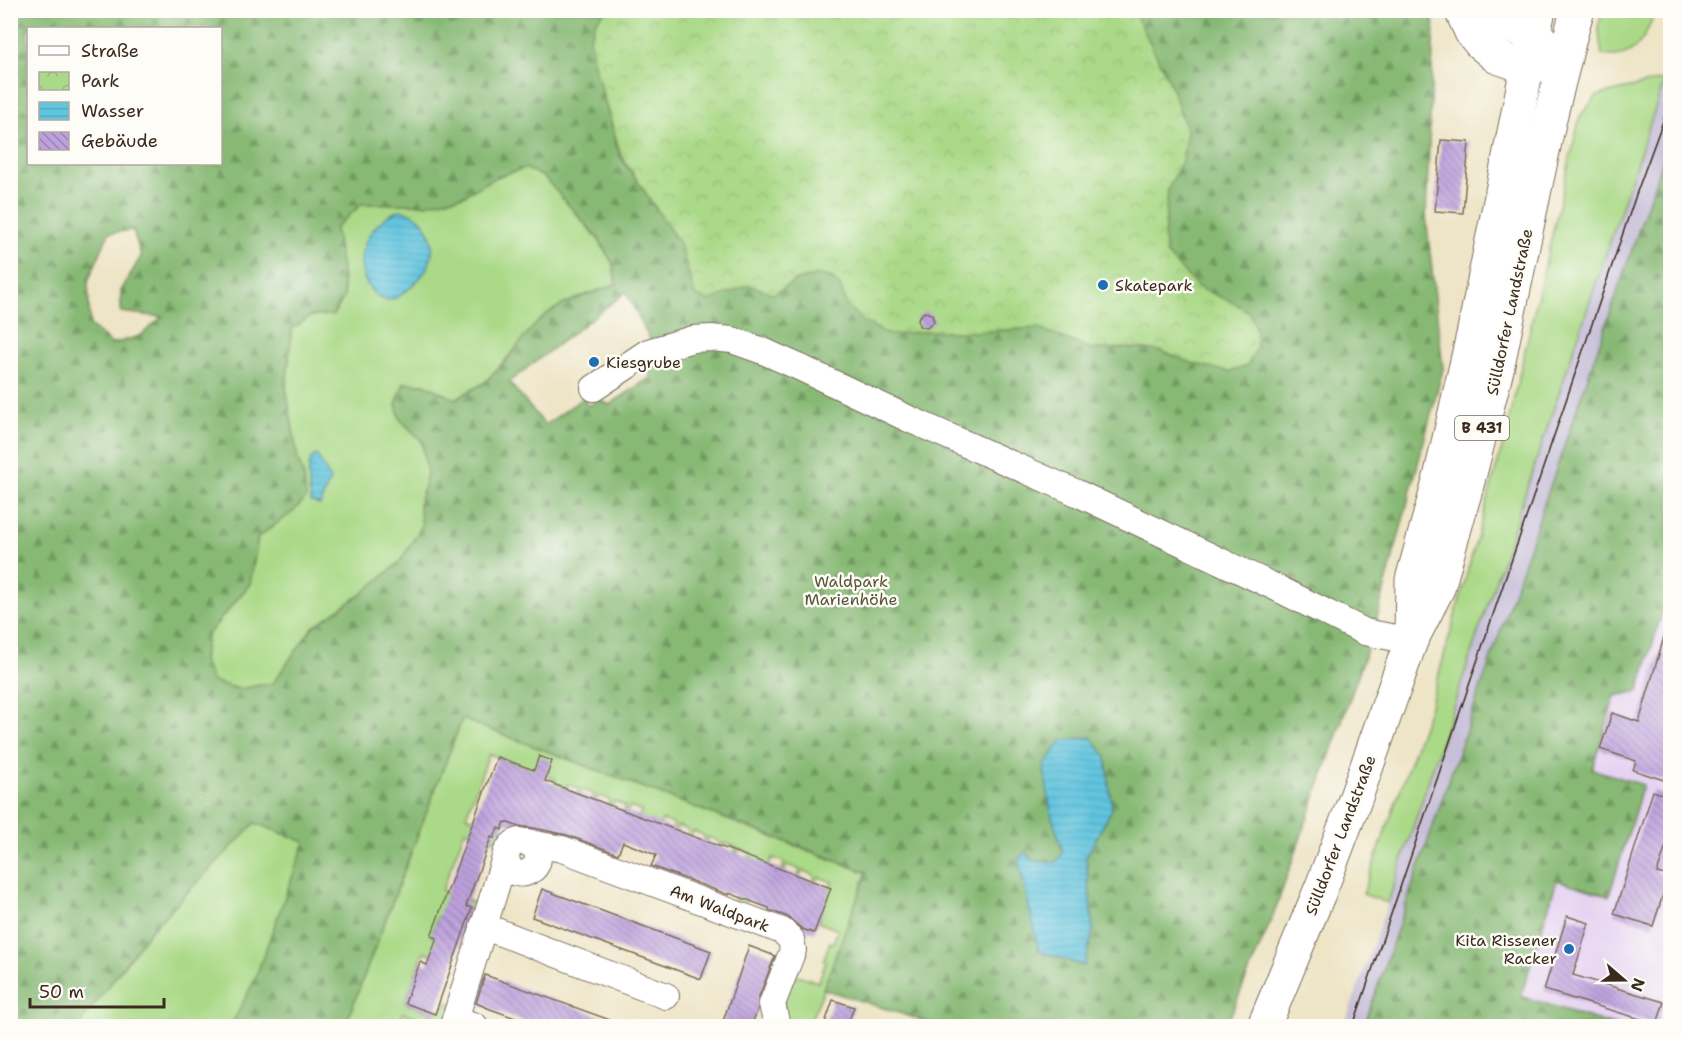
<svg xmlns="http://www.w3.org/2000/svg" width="1681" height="1037" font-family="'Shantell Sans',sans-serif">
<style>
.built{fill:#e5d3f1}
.railway{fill:#c7c0d9}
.grass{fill:#aad987;stroke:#728252;stroke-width:1.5}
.forest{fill:url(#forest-firs);stroke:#617249;stroke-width:1.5;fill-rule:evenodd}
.park{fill:url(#park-crowns);stroke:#728252;stroke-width:1.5}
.water{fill:url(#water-rules);stroke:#4e787e;stroke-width:1.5}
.building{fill:url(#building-back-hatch)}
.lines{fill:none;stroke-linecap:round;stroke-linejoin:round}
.minor-casing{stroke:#7a6b59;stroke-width:28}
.major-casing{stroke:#7a6b59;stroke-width:35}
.highway-casing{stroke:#7a6b59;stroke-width:35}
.minor{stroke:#fff;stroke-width:26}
.major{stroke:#fff;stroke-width:33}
.highway{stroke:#fff;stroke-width:33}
.tram{stroke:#3b2a1e;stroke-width:1.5}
.poi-dot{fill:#1f6fb2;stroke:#fdfcf7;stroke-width:2}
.labels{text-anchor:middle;stroke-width:5;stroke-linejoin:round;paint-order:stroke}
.shield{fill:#fdfcf7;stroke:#75695f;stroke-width:1.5}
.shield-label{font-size:15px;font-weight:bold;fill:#3b2a1e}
.poi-label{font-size:16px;fill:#3b2a1e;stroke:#fdfcf7;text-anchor:start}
.street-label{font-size:16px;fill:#3b2a1e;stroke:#fdfcf7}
.park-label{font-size:16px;fill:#575638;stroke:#fdfcf7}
</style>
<defs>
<pattern id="forest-firs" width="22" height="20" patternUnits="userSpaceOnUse" patternTransform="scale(1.5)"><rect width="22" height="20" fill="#87b974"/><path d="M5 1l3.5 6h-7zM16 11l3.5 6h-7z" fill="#70975f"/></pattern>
<pattern id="park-crowns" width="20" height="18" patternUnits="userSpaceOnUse" patternTransform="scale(1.5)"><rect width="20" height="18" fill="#aad987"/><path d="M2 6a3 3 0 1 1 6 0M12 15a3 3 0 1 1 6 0" fill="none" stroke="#93ba74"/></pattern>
<pattern id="water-rules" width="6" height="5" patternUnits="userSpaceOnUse" patternTransform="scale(1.5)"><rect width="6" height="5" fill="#61c5df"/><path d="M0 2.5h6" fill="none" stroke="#55a9bf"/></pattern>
<pattern id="building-back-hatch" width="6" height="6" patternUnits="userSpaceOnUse" patternTransform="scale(1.5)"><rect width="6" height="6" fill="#bda1dd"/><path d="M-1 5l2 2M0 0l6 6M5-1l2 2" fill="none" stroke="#9b83b3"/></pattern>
</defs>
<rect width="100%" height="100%" fill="#fdfcf7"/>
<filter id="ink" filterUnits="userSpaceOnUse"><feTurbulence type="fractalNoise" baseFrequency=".0167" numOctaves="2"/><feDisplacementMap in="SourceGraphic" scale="12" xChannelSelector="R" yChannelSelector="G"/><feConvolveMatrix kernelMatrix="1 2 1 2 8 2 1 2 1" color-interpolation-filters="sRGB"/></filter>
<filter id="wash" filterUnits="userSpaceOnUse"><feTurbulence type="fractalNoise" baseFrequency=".008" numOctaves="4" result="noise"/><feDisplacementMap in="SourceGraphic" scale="24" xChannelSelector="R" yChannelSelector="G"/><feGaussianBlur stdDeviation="1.35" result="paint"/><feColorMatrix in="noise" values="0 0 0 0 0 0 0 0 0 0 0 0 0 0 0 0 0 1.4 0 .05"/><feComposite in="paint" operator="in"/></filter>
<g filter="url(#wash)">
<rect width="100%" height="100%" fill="#eee5c7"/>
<polygon class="built" points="1670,584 1670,1026 1616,1026 1521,997 1557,880 1609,896 1643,786 1592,769 1615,696 1639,691"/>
<polygon class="railway" points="1670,62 1670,139 1364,1026 1344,1026 1388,903 1451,713"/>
<g class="grass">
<path d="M1603 11V10L1655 11C1648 30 1641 53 1616 56 1612 56 1606 55 1602 55L1598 26Z"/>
<polygon points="1665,79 1451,713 1388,903 1363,894 1430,706 1503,444 1580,116 1597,96"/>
<polygon points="525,168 544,177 598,239 613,264 616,284 578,298 549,313 484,383 455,399 424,384 396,404 400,418 422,441 427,474 419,505 422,526 400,562 363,593 313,627 273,683 238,689 212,681 203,660 207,635 250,584 258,537 294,511 304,477 298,460 286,388 292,329 311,316 333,315 344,297 342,269 334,228 362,204 425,204 463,196 496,177"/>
<path d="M462 719 867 873 826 985 808 1026H787C783 1008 779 986 798 975L818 982 826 962 823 960 824 958 830 942 833 943 838 930 818 922 832 882 819 877 816 883 813 882 815 876 803 871 800 877 798 876 800 870 787 865 785 871H782L784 862 772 858 769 866 751 886 742 910 733 904 751 853 739 849 737 854 734 853 736 847 724 843 722 848 719 847 720 842 708 837 706 842 703 841 705 836 693 831 691 837 688 835 689 830 678 826 675 831 672 830 674 824 662 820 660 825 639 817 641 811 629 807 627 812 624 811 625 806 614 801 612 806 608 805 610 800 598 796 596 801 593 800 594 794 582 790 580 795 577 794 579 788 567 784 565 789 543 816 556 779 489 754 466 816 508 832 498 842 465 830 442 891 480 905 473 930 438 917 431 936 440 940 435 955 424 952 405 1003 434 1014 436 1010 442 1011 446 1002 452 1004 446 1024 434 1020 432 1023 403 1013 397 1026H345Z"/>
<polygon points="255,822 306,841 255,979 231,1026 78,1026 150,931"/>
</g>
<g class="forest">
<path d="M10 11H606L596 21 590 39 593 60 620 156 680 244 695 295 732 291 749 285 774 294 796 280 820 275 830 277 840 285 846 304 929 331 968 332 1038 328 1092 349 1138 348 1161 351 1192 363 1229 372 1236 304 1198 287 1166 254 1164 239 1168 189 1182 161 1170 83 1134 11H1430L1434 25 1426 216 1443 369 1373 633 1273 916 1226 1026H940L823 989 867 872 462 719 345 1026H231L255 979 305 842 255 823 150 931 78 1026H11ZM28 28H220V164H28ZM525 168 544 177 599 239 613 264 616 284C593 293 567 300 547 314 522 333 509 364 484 383 475 389 464 394 455 399L424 384 404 383 396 404 400 419 422 441 427 474 419 505 422 526 400 562 363 593 313 627 273 683 238 689 212 681 203 660 207 635 250 584 258 537 294 511 306 498 304 477 298 460 286 388 292 329 311 316 333 315 344 297 342 269 335 228 362 204H425L463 196 496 177ZM133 230 141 256 121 291V312L162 317 140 336 112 344 90 326 88 281 109 233ZM626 292 659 358 649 367 650 378 609 405 599 399 589 406 583 398 545 425 509 382ZM1112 809 1086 857 1093 930 1025 852 1033 861 1057 862 1064 852 1051 814Z"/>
<polygon points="1670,139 1670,584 1639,691 1615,696 1592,769 1643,785 1609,896 1557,880 1521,996 1616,1026 1364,1026"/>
</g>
<polygon class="park" points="606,11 1134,11 1170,83 1187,132 1182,161 1168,189 1164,239 1166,254 1198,287 1236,304 1250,313 1256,330 1257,347 1247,366 1229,372 1192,363 1161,351 1138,348 1092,349 1038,328 968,332 929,331 889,335 863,321 846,304 840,285 830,277 820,275 796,280 774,294 749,285 708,301 695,295 680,244 621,156 593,60 590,39 596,21"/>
<g class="water">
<path d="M400 210C425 214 438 238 430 262 427 269 422 276 417 281 402 297 384 311 369 287 349 258 370 221 400 210Z"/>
<path d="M317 455 330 479 320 505 311 502C309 488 306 470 312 457Z"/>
<polygon points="1091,737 1106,756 1112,809 1086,857 1093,931 1084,966 1039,951 1018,859 1025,852 1033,861 1056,862 1063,852 1051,814 1044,767 1061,741"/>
</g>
<g id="blocks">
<g class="building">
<polygon points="1441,140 1469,142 1463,213 1435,211"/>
<polygon points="924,312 932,314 934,322 927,328 919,326 918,318"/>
<polygon points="1667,627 1671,628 1671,771 1667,781 1633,770 1636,761 1600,749 1612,713 1639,722"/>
<polygon points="539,756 552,761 545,781 831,888 814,933 802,929 788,917 769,910 769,908 729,893 729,895 651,866 656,855 623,842 618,854 567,835 534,828 517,826 505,822 502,830 498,828 494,838 491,837 484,857 466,906 472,908 435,1014 405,1003 420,962 427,965 437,938 431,936 497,757 534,770"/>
<polygon points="1653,791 1671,797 1671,831 1657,873 1669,876 1653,926 1614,914"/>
<polygon points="542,889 711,951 701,979 532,917"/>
<polygon points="1567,916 1589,923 1573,975 1664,1002 1657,1024 1544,990"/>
<polygon points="749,946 775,956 758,999 758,1009 751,1026 730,1026 722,1024"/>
<polygon points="485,975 624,1025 624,1026 538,1026 490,1009 476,1003"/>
<polygon points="833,1000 854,1007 847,1026 824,1026"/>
</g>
</g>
</g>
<g filter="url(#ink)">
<use href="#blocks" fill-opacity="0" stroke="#7a6b59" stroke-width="1.5"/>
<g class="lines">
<g class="minor-casing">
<g id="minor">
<polyline points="594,388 648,352 693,339 711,338 732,340 763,351 801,368 909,419 1077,493 1279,589 1365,632 1411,641"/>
<path d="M506 854C507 892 558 867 529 842"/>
<polyline points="483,926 666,996"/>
<polyline points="455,1019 475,1026"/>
<path d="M453 1026 506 854C509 847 512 843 519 841L562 849 782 931 791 939 793 950 772 1004 777 1026"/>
</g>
</g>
<g class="major-casing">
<g id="major">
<polyline points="1461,10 1471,32 1480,43 1497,57 1527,67 1547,64"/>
<polyline points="1463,10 1488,21 1534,33 1549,48"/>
<polyline points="1411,633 1412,580 1439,482 1473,335 1534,33"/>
<polyline points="1264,1026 1322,886 1356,797 1411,641 1438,588 1466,489 1497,369 1550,118 1575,18"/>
</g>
</g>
<g class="highway-casing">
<g id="highway">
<polyline points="1575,18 1578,10"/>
<polyline points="1534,33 1539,10"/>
</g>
</g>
<use href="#minor" class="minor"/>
<use href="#major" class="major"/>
<use href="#highway" class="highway"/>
<polyline class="tram" points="1353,1026 1638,189 1670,102"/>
</g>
</g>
<g class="poi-dot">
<circle cx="1103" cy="285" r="6"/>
<circle cx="594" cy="362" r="6"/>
<circle cx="1569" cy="949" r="6"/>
</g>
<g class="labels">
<rect class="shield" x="1455" y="416" width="54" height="24" rx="4.5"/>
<g class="shield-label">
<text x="1482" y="433">B 431</text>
</g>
<g class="poi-label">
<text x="1115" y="291">Skatepark</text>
<text x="606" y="368">Kiesgrube</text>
<text x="1557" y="946" text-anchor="end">Kita Rissener<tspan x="1557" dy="18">Racker</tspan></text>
</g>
<g class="street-label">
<text transform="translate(1509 312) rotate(-78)" y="6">Sülldorfer Landstraße</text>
<text transform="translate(1340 835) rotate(-69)" y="6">Sülldorfer Landstraße</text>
<text transform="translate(720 908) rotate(21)" y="6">Am Waldpark</text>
</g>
<g class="park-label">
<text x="851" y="587">Waldpark<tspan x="851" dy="18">Marienhöhe</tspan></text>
</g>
</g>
<rect width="1681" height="1037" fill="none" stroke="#fdfcf7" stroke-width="36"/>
<rect x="27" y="27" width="195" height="138" fill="#fdfcf7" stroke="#afa8a0" stroke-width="1.5"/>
<rect x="39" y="46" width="30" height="9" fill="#ffffff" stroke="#afa8a0" stroke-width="1.5"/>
<text x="81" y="57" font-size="18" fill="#3b2a1e">Straße</text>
<rect x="39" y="72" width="30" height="18" fill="url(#park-crowns)" stroke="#afa8a0" stroke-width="1.5"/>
<text x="81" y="87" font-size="18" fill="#3b2a1e">Park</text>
<rect x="39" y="102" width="30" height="18" fill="url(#water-rules)" stroke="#afa8a0" stroke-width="1.5"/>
<text x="81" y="117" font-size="18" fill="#3b2a1e">Wasser</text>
<rect x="39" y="132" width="30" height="18" fill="url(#building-back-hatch)" stroke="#afa8a0" stroke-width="1.5"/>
<text x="81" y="147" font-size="18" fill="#3b2a1e">Gebäude</text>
<g transform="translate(1624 980) rotate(110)" stroke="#fdfcf7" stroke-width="4.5" paint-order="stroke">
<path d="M0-4.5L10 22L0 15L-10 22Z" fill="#3b2a1e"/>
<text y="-9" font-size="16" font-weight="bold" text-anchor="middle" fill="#3b2a1e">N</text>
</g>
<path d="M30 998v9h134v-9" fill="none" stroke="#3b2a1e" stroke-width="3"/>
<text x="39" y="998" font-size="18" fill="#3b2a1e" stroke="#fdfcf7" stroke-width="4.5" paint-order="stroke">50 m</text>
</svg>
